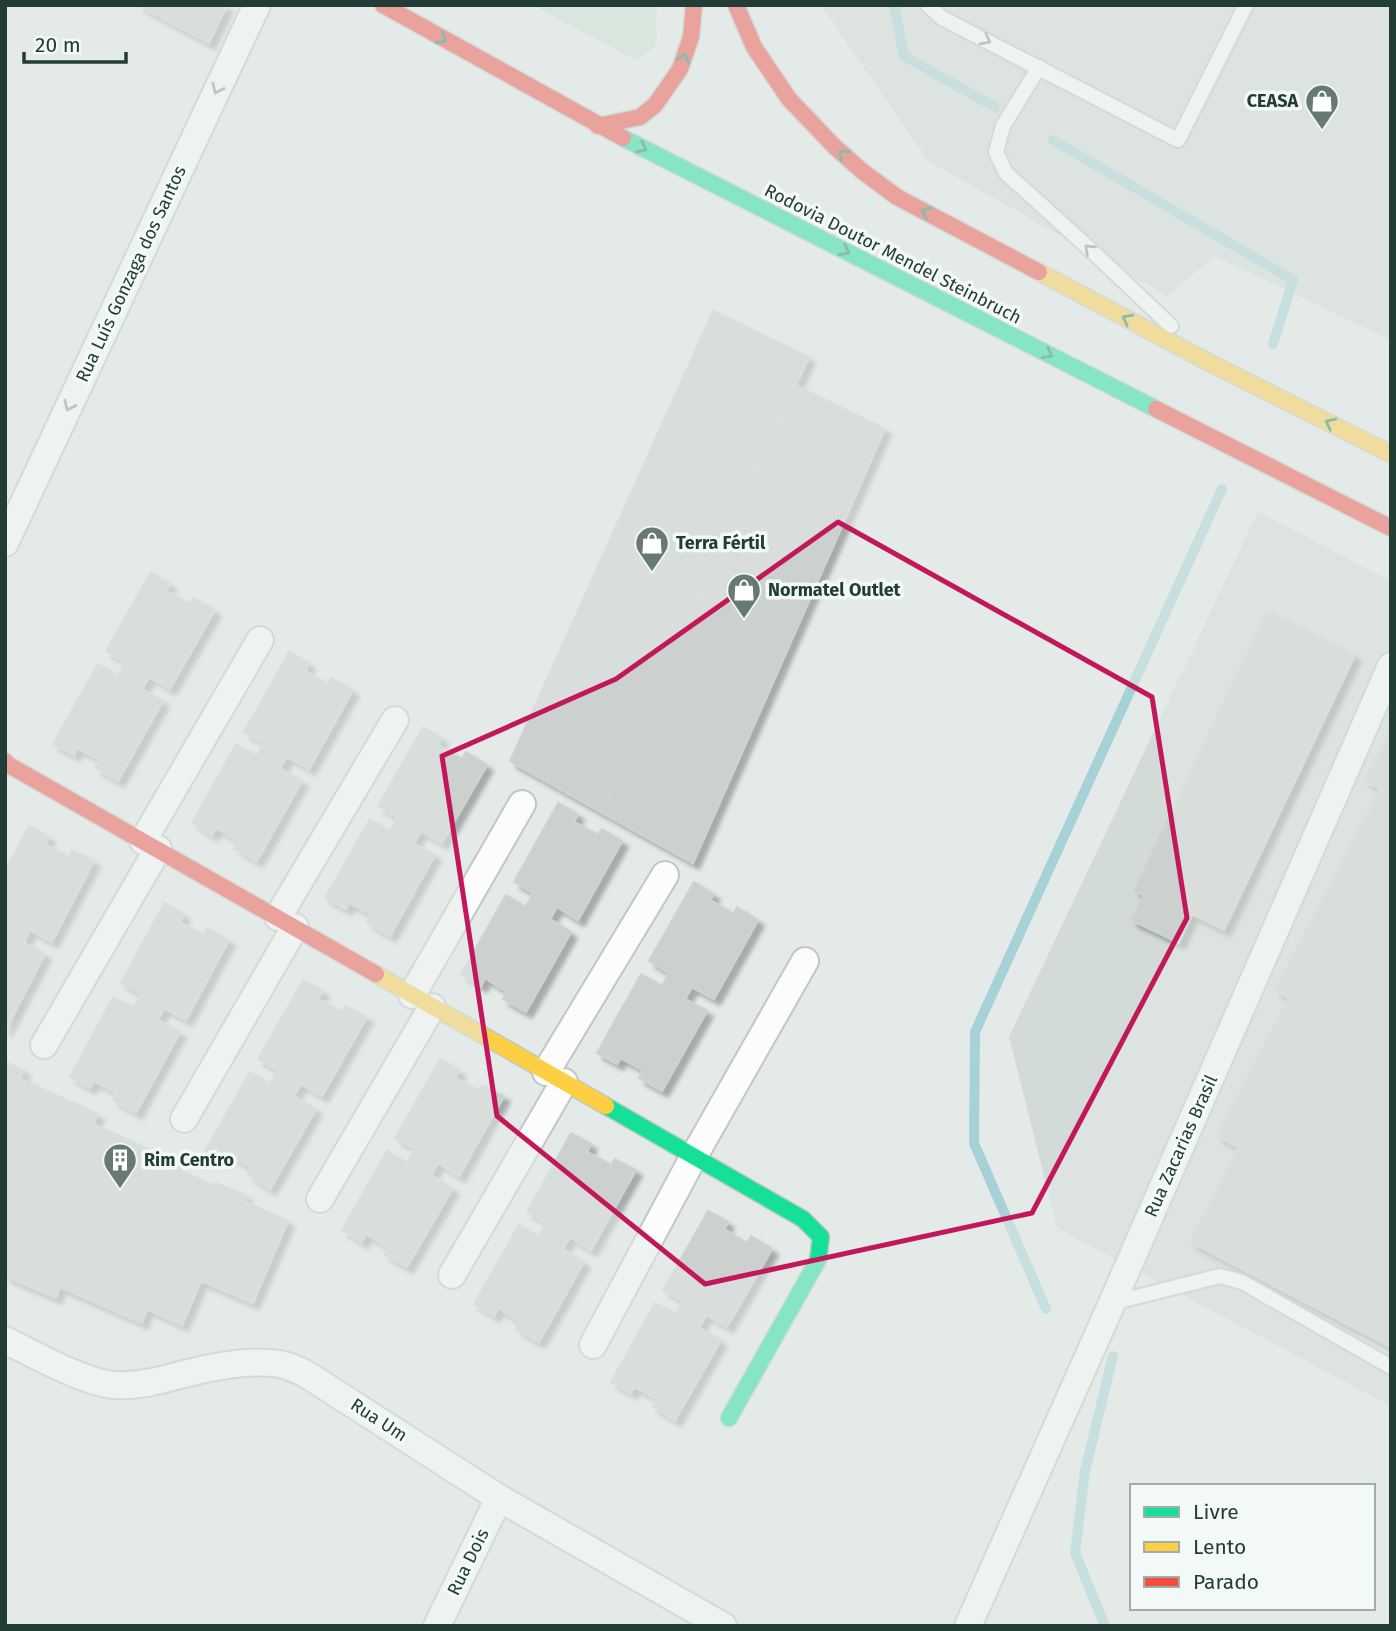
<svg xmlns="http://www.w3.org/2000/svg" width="1396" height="1631" font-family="'Fira Sans',sans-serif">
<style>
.built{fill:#d2dbd7}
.green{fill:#cde3d3}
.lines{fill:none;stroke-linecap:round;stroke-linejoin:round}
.stream{stroke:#a6d2d7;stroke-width:10}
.building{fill:#ccd1cf;stroke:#cdd3d0;stroke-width:2;filter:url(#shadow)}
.lane-casing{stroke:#c1c7c4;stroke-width:18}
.street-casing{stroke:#c1c7c4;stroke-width:30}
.fast-casing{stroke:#c0c8c4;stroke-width:19}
.slow-casing{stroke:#c0c8c4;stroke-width:19}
.jam-casing{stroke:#c0c8c4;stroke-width:19}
.lane{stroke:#fbfcfb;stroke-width:14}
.street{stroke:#fbfcfb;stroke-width:26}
.fast{stroke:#16e098;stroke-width:16}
.slow{stroke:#ffcf43;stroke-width:16}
.jam{stroke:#f24e42;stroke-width:16}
.oneway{stroke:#1d8662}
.oneway2{stroke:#8e9c98}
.marked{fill:none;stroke:#c2185b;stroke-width:5;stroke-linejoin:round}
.labels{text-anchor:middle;stroke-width:7;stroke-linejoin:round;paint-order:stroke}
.poi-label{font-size:18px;font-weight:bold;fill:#223d35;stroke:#f3f9f6;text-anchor:start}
.street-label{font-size:18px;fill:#223d35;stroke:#f3f9f6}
</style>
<defs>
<filter id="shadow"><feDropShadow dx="6" dy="6" stdDeviation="2" flood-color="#0004"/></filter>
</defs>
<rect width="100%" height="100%" fill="#e4eae7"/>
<g class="built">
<polygon points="821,5 1391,5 1391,340 1215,256 1167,296 928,161"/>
<polygon points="1258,512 1391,581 1391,1406 1057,1228 1009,1037"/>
</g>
<polygon class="green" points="532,5 656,5 657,45 636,60"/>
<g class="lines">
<g class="stream">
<polyline points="894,5 904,56 995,107"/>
<polyline points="1053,140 1293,280 1273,344"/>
<polyline points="1046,1309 974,1143 975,1032 1222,489"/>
<polyline points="1105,1626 1075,1553 1085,1471 1113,1356"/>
</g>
</g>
<g class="building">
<polygon points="138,5 227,5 209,43"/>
<polygon points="713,311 809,357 601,812 510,761"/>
<polygon points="795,385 885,429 693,863 601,812"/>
<polygon points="151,572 170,584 166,591 190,604 194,598 215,610 170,689 149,677 142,689 163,701 118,781 95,768 100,760 77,748 74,755 53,744 98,664 118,676 125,663 106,651"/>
<polygon points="1267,612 1355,655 1224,930 1192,914 1179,943 1131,920 1144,895 1134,891"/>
<polygon points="289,652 309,663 305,671 328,684 332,678 353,690 309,769 287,757 280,769 302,781 257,861 234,848 238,841 216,828 212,835 192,823 236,744 257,756 264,743 244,732"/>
<polygon points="423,727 442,738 438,745 462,759 466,752 487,765 442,843 421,831 414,844 435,855 390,936 367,922 372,915 350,903 346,909 325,898 370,819 390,831 398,818 378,806"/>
<polygon points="1391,731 1391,1347 1190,1242 1239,1148 1217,1136 1289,998 1275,991 1380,789 1365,781"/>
<polygon points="558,803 578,814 574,822 598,835 602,829 622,841 578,920 557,907 550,919 571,932 526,1012 503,999 507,992 485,978 481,986 461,974 506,895 526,907 533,893 514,882"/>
<polygon points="29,826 49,837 45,844 69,857 72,850 94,861 52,942 30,930 24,943 45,954 5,1031 5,871"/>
<polygon points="694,882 714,894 710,900 734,914 737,907 758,920 714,999 692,987 685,999 707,1011 662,1091 639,1078 643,1070 621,1058 617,1064 597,1053 641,974 662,986 669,973 649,961"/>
<polygon points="164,903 184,914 180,922 204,935 207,928 229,940 186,1020 164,1008 158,1020 180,1032 136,1113 113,1100 117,1093 94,1081 90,1088 70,1077 113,997 134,1008 141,994 121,983"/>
<polygon points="303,980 323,991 318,999 342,1012 346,1006 367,1017 322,1096 301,1084 294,1096 316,1109 270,1189 248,1175 252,1168 229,1155 226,1162 205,1151 250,1072 270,1084 278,1070 258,1059"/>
<polygon points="440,1059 460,1070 455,1078 479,1091 482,1085 504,1096 459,1176 438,1163 431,1175 453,1188 407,1267 385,1255 389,1248 366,1234 362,1242 342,1230 387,1151 407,1163 415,1149 395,1138"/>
<polygon points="5,1062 24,1070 20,1079 98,1114 93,1124 175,1161 173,1167 215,1186 216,1183 246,1195 244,1201 288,1221 253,1303 201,1281 182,1325 147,1309 142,1323 60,1287 56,1298 5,1276"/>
<polygon points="571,1133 591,1144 587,1152 611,1165 615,1159 636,1170 591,1250 570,1237 563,1249 584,1262 539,1342 516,1329 520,1322 498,1308 494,1316 474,1304 519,1225 539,1237 546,1223 527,1212"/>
<polygon points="708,1211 728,1222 724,1229 747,1243 751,1236 772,1249 727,1327 706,1315 699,1328 721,1340 675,1420 653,1407 657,1399 635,1387 631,1393 611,1382 655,1303 676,1314 683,1301 663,1290"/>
</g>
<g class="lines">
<g class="lane-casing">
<g id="lane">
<polyline points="928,5 942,18 1178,140 1246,5"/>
<polyline points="1039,67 1003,126 996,152 1006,173 1093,252 1171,326"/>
<polyline points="1112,1303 1220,1276 1242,1282 1391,1367"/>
</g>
</g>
<g class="street-casing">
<g id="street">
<polyline points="5,543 257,5"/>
<polyline points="143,841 260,640"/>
<polyline points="278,917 395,720"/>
<polyline points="412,995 522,804"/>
<polyline points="44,1045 158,849"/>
<polyline points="546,1072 665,875"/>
<polyline points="184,1119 295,927"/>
<polyline points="320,1199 432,1007"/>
<polyline points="452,1275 564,1082"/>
<path d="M5 1340C34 1354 84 1383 115 1385 147 1387 175 1375 205 1369 229 1364 256 1360 280 1364 289 1366 298 1370 306 1374L499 1498 723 1626"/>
<polyline points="593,1345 694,1156 805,961"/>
<polyline points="437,1626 499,1498"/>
<polyline points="968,1626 1112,1303 1391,666"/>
</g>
</g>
<g class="fast-casing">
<g id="fast">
<polyline points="623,138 1156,409"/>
<polyline points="606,1106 803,1219 821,1237 818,1260 729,1418"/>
</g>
</g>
<g class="slow-casing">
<g id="slow">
<polyline points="1039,272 1210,363 1391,454"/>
<polyline points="376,974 606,1106"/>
</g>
</g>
<g class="jam-casing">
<g id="jam">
<polyline points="383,5 623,138"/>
<polyline points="736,5 754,47 789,99 834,146 862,171 897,197 1039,272"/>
<polyline points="598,126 640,117 655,105 680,69 691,37 694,5"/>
<polyline points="1156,409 1391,528"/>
<polyline points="5,761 7,764 376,974"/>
</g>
</g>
<use href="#lane" class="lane"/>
<use href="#street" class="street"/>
<use href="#fast" class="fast"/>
<use href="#slow" class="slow"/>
<use href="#jam" class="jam"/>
</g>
<defs><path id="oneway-chevron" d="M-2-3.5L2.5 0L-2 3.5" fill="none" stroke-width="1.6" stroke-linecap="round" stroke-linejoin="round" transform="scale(1.75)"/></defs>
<g class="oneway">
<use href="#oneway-chevron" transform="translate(442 39) rotate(29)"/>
<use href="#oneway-chevron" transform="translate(684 58) rotate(-71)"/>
<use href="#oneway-chevron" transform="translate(642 148) rotate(27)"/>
<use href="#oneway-chevron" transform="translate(843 154) rotate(-138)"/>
<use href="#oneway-chevron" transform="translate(926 212) rotate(-152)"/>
<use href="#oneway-chevron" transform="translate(845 251) rotate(27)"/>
<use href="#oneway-chevron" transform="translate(1127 319) rotate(-152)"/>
<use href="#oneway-chevron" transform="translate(1048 354) rotate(27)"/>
<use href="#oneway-chevron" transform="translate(1330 423) rotate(-153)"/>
</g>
<g class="oneway2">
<use href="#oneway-chevron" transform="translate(986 40) rotate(28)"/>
<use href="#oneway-chevron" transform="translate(217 89) rotate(115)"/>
<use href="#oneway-chevron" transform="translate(1089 249) rotate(-137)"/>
<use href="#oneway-chevron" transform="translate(69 406) rotate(115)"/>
</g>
<path d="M0 0H1396V1631H0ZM838 522 1152 697 1187 918 1032 1213 705 1284 497 1116 442 756 616 679Z" fill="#e4eae7" fill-opacity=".55" fill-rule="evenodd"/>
<path class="marked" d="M838 522 1152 697 1187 918 1032 1213 705 1284 497 1116 442 756 616 679Z"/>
<defs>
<g id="shop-pin" transform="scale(1.75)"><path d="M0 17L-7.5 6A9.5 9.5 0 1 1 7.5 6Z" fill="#667a73" stroke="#f3f9f6"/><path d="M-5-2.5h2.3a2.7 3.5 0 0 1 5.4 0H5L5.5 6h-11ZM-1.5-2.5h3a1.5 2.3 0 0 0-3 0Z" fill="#fff"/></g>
<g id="building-pin" transform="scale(1.75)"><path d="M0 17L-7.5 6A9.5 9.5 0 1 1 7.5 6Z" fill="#667a73" stroke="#f3f9f6"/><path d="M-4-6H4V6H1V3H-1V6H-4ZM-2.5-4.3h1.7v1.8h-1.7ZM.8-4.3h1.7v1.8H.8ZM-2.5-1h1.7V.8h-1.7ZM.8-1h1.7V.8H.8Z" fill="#fff"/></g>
</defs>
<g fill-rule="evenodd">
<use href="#shop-pin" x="1322" y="101"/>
<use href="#shop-pin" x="652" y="543"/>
<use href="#shop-pin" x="744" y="590"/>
<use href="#building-pin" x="120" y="1160"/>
</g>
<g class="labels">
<g class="poi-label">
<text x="1298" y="107" text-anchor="end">CEASA</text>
<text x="676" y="549">Terra Fértil</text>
<text x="768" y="596">Normatel Outlet</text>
<text x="144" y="1166">Rim Centro</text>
</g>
<g class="street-label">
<text transform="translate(893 254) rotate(27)" y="6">Rodovia Doutor Mendel Steinbruch</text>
<text transform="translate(131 274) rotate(-65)" y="6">Rua Luís Gonzaga dos Santos</text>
<text transform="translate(1181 1146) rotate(-66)" y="6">Rua Zacarias Brasil</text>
<text transform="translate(379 1420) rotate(33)" y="6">Rua Um</text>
<text transform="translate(468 1562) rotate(-64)" y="6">Rua Dois</text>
</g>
</g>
<rect width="1396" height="1631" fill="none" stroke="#223d35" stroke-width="14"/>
<rect x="1130" y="1484" width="245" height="126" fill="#f3f9f6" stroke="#9faea9" stroke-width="2"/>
<rect x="1144" y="1507" width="35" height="10" fill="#16e098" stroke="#9faea9" stroke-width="2"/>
<text x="1193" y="1519" font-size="21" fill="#223d35">Livre</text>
<rect x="1144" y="1542" width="35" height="10" fill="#ffcf43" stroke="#9faea9" stroke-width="2"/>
<text x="1193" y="1554" font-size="21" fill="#223d35">Lento</text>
<rect x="1144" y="1577" width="35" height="10" fill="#f24e42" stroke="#9faea9" stroke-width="2"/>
<text x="1193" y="1589" font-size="21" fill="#223d35">Parado</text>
<path d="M24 52v10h102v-10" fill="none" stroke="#223d35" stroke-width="3.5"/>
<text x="35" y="52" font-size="21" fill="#223d35" stroke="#f3f9f6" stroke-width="5" paint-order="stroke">20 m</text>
</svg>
